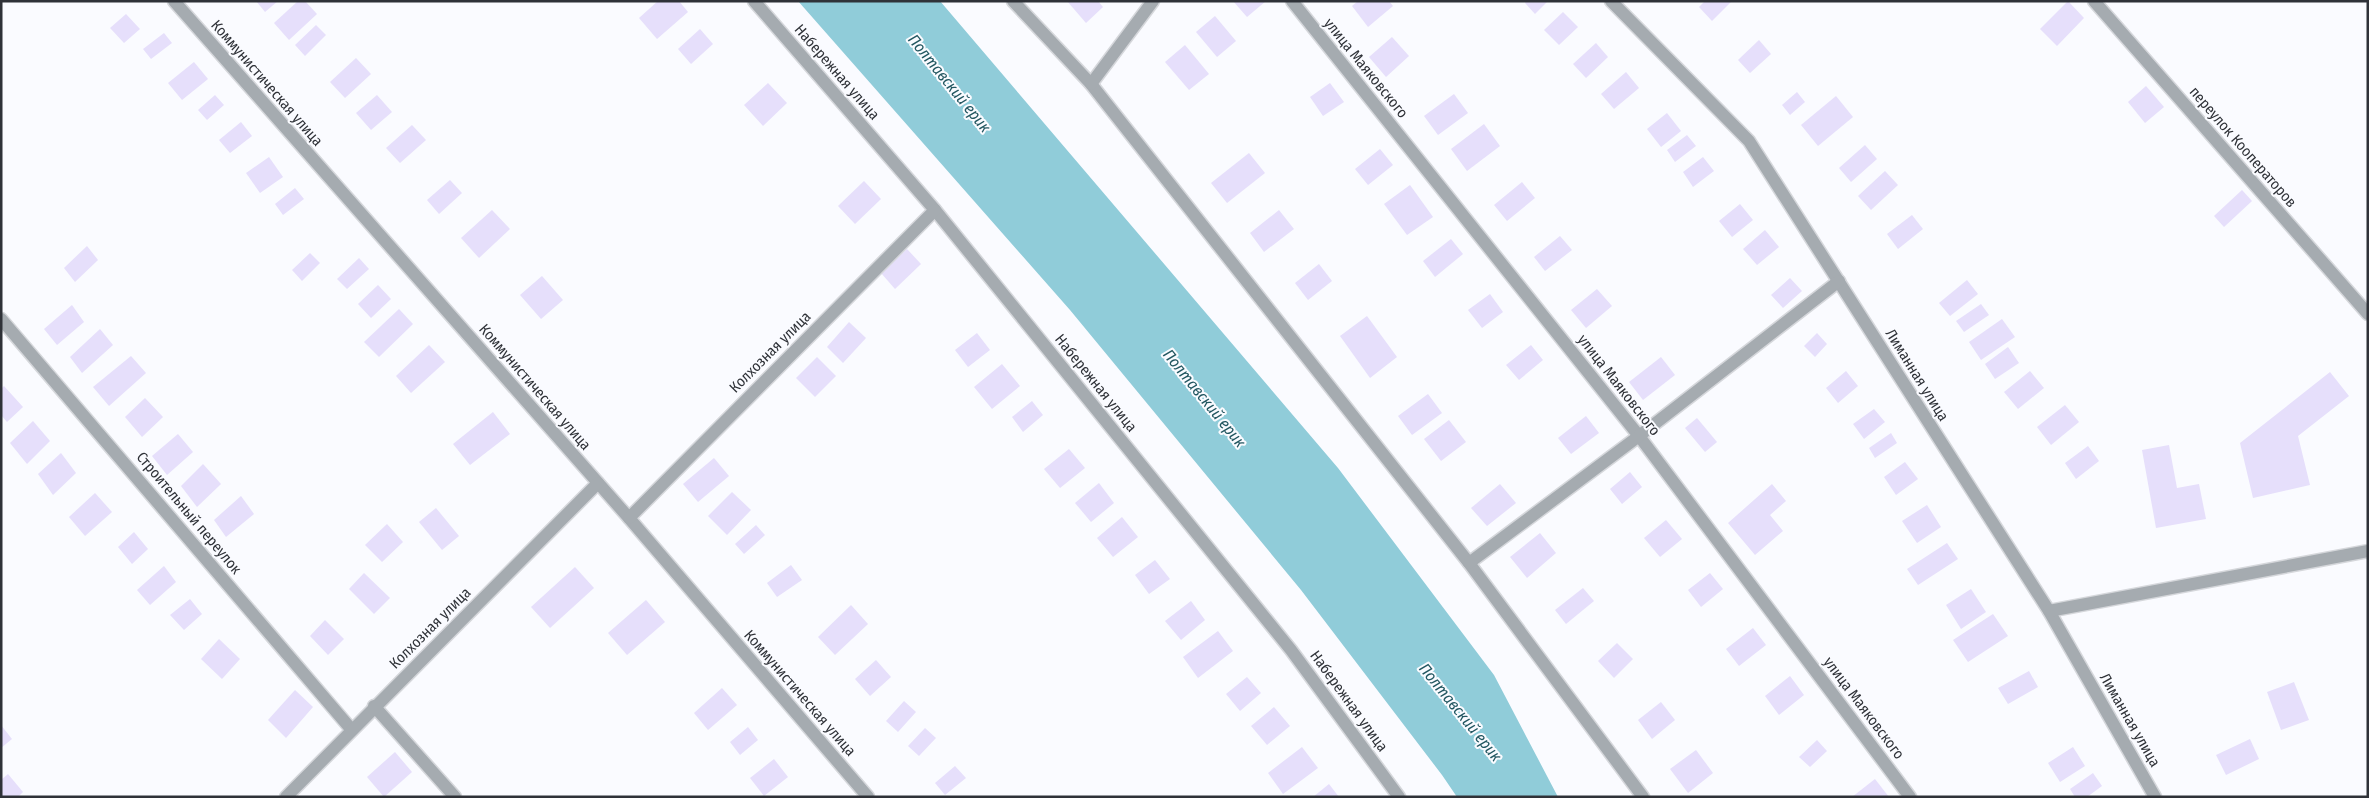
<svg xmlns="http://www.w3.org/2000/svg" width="2369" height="798" font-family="'Fira Sans Condensed',sans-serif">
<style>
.water{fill:#90ccd9}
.building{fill:#e6dffb}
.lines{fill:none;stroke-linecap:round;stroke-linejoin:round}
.street-casing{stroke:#d5d7db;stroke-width:15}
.street{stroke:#a5abb0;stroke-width:12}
.labels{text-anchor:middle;stroke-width:4;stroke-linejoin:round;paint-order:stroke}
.street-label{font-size:15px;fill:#2f3238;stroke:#fafbff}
.water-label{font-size:16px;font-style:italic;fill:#235761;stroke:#fafbff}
</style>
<rect width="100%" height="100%" fill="#fafbff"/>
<polygon class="water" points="798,1 940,1 1338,468 1494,675 1558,797 1457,797 1442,775 1301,590 1070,310"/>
<g class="building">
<polygon points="256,1 278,1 265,12"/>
<polygon points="298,1 305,1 317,14 289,40 274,23"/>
<polygon points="658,1 679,1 688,12 657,39 639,18"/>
<polygon points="1067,1 1098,1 1103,7 1086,23"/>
<polygon points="1233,1 1266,1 1247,17"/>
<polygon points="1358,1 1389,1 1393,6 1368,27 1352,6"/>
<polygon points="1526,1 1548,1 1535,14 1525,3"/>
<polygon points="1705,1 1732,1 1712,21 1699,7"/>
<polygon points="2068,1 2084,18 2057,46 2040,29"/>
<polygon points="1563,12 1578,27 1559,45 1544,30"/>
<polygon points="126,14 140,29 124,43 110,28"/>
<polygon points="1215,16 1236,41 1217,57 1196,32"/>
<polygon points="316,25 326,35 305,56 295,45"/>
<polygon points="700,29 713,44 691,64 678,49"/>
<polygon points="164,33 172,43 151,59 143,49"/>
<polygon points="1392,37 1409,56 1386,77 1369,57"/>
<polygon points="1759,40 1771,54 1750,73 1738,60"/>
<polygon points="1596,43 1608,57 1586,78 1573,64"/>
<polygon points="1185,45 1209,74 1189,90 1165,62"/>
<polygon points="356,58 371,74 345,98 330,82"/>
<polygon points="194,62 208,79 182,100 168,83"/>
<polygon points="1626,72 1639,88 1614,109 1601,94"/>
<polygon points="768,83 787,103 763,126 744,105"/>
<polygon points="1330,83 1344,102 1323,116 1310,97"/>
<polygon points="2146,86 2164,107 2145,123 2128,102"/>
<polygon points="1797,92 1805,102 1790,115 1782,105"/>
<polygon points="1454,94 1468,113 1438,135 1424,116"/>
<polygon points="215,95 224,105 207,120 198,110"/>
<polygon points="377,95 392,112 371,130 356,113"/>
<polygon points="1836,96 1853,117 1818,146 1801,125"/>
<polygon points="1667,113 1681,131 1661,147 1647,129"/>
<polygon points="241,122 252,136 230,153 219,140"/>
<polygon points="1484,124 1500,146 1467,171 1451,149"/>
<polygon points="412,125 426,140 400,163 386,148"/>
<polygon points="1687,135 1696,146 1675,162 1667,150"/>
<polygon points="1865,145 1877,159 1851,182 1839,168"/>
<polygon points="1380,149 1393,165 1368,185 1355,169"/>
<polygon points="1249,153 1265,173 1227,203 1211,183"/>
<polygon points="269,157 283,177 260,193 246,173"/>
<polygon points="1703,157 1714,171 1693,187 1683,172"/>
<polygon points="1885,171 1898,185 1871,210 1858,196"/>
<polygon points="450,180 462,193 439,214 427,200"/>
<polygon points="864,181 881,199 855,224 838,206"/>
<polygon points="1522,182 1535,198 1507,221 1494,205"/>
<polygon points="1410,185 1433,217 1407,235 1384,204"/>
<polygon points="295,188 304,199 283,215 275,204"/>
<polygon points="2242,190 2252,201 2224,227 2214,216"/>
<polygon points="1740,204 1753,220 1732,237 1719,221"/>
<polygon points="492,210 510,229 479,258 461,238"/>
<polygon points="1279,210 1294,229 1264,252 1250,233"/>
<polygon points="1912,215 1923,229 1898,249 1887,234"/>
<polygon points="1765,230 1779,247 1757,265 1743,249"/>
<polygon points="1560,236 1572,250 1545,271 1534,257"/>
<polygon points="1451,239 1463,254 1435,277 1423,261"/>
<polygon points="87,246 98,260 75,282 64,268"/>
<polygon points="907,249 921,264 895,289 881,273"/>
<polygon points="310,253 320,263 302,281 292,270"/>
<polygon points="359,258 369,269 347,289 337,279"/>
<polygon points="1319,264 1332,281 1308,300 1295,283"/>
<polygon points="542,276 563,300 541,319 520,295"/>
<polygon points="1790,278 1802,291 1783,308 1771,295"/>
<polygon points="1967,280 1978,294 1950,316 1939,303"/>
<polygon points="378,285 391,299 371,318 358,304"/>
<polygon points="1597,289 1612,306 1586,328 1571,310"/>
<polygon points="1490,294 1503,312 1482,328 1468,310"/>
<polygon points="1981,304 1989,315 1964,332 1956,321"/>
<polygon points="72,305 84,322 57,345 44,329"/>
<polygon points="399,309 413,324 379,357 364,342"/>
<polygon points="1367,316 1397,357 1370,378 1340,336"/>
<polygon points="2002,319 2015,337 1981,360 1969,342"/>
<polygon points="849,322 866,338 843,363 827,347"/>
<polygon points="100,329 113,345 82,373 70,357"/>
<polygon points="977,333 990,350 968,367 955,350"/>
<polygon points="1817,333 1827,344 1815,357 1804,346"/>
<polygon points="429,345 445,362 411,393 396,376"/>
<polygon points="1531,345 1543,360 1519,380 1506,365"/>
<polygon points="2008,347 2019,363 1995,379 1985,364"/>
<polygon points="131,356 146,373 109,406 93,387"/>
<polygon points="817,357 836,376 815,397 796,378"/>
<polygon points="1661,357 1675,375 1643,400 1629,382"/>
<polygon points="1002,364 1020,386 992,409 974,387"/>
<polygon points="1846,371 1858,386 1838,403 1826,388"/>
<polygon points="2030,371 2044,388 2018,409 2004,392"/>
<polygon points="2330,372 2349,396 2298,436 2310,485 2253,498 2240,443"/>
<polygon points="4,386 23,407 7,422 1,415 1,389"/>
<polygon points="1428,394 1442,413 1412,435 1398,416"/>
<polygon points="145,398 163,417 142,437 125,417"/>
<polygon points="1032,401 1043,415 1023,432 1012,417"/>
<polygon points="2065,405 2079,422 2051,445 2037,427"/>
<polygon points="1874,409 1885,422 1864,439 1853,424"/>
<polygon points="493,412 510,434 470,465 453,444"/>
<polygon points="1586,416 1599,433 1571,454 1558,438"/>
<polygon points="1697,418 1717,442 1705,452 1685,428"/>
<polygon points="1449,420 1466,442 1441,461 1424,439"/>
<polygon points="33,421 50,441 27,464 10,443"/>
<polygon points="1891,433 1897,443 1875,458 1869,448"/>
<polygon points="178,434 193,452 167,475 152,456"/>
<polygon points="2169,445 2177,488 2199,484 2206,519 2156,528 2142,450"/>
<polygon points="2088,446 2099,461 2076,479 2065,463"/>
<polygon points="1069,449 1085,468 1060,488 1044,469"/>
<polygon points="61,453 76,473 53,495 38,474"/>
<polygon points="714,458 729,476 698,502 683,484"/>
<polygon points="1905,462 1918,479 1896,495 1884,477"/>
<polygon points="203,464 221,484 197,507 181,486"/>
<polygon points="1630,472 1642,487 1622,504 1610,489"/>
<polygon points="1099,483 1114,503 1091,522 1075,503"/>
<polygon points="1500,484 1516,503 1487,526 1471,508"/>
<polygon points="1772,484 1786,501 1770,515 1783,531 1755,555 1728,523"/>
<polygon points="732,492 751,510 727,535 708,516"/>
<polygon points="95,493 112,512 85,536 69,517"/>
<polygon points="241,496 254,514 226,537 214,520"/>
<polygon points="1927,505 1941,527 1917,543 1902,521"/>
<polygon points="436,508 459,536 442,550 419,522"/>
<polygon points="1122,517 1138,537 1113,557 1097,538"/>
<polygon points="1666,520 1682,539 1660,557 1644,538"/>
<polygon points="387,524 403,542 382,562 365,545"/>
<polygon points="756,525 765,535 744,554 735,544"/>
<polygon points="134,532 148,549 132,564 118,547"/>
<polygon points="1540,533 1556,553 1527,578 1510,557"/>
<polygon points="1947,543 1958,559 1918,585 1907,569"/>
<polygon points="1155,560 1170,579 1149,594 1135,575"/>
<polygon points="791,565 802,580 777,597 767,583"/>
<polygon points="164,566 176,582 150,605 137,590"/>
<polygon points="575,567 594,588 550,628 531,607"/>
<polygon points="364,573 390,598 374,614 349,589"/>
<polygon points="1710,573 1723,589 1701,607 1688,590"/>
<polygon points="1583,588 1594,601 1566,624 1555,610"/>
<polygon points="1971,589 1986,612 1961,629 1946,605"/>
<polygon points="190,599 202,614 184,630 170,615"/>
<polygon points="646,600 665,622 627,655 608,633"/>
<polygon points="1191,601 1205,620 1181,640 1165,621"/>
<polygon points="851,605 868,624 835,655 818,637"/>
<polygon points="1993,614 2008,636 1968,662 1953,640"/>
<polygon points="325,620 344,639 328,655 310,636"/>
<polygon points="1753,628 1766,645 1739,666 1726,649"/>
<polygon points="1218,631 1233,651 1198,678 1183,657"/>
<polygon points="219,639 240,659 222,679 201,659"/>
<polygon points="1617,643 1633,659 1614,678 1598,661"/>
<polygon points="876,660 891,677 870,696 855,679"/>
<polygon points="2029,671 2038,687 2008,704 1998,688"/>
<polygon points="1790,676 1804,695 1779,715 1765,696"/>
<polygon points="1247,677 1261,693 1240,711 1226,694"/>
<polygon points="2294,682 2309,720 2281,730 2267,692"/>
<polygon points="722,688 737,705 708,730 694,713"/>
<polygon points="295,690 313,707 286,738 268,720"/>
<polygon points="904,701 916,712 898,732 886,721"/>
<polygon points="1661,702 1675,720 1652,739 1638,720"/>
<polygon points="1274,707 1290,726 1267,745 1251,726"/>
<polygon points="1,725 12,739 1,748"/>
<polygon points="748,727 758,740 740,755 730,742"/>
<polygon points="925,728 936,738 919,756 908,746"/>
<polygon points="2250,739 2259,759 2226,775 2216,755"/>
<polygon points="1817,740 1827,751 1810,767 1799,757"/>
<polygon points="1302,747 1318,768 1283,794 1268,773"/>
<polygon points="2073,747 2085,766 2060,782 2048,763"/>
<polygon points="1696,750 1713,773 1688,793 1670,769"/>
<polygon points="395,752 412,772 384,797 367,777"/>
<polygon points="774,759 788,777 764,796 750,778"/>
<polygon points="955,766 966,778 945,795 935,783"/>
<polygon points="2093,773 2102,786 2087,797 2075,797 2070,789"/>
<polygon points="8,774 23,792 18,797 1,797 1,780"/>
<polygon points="1875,779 1889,797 1852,797"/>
<polygon points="1329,784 1339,797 1313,797"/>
</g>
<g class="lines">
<g class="street-casing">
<g id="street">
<polyline points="174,1 629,518 868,797"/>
<polyline points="754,1 935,210 1291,650 1399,797"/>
<polyline points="1013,1 1091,84 1469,563 1643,797"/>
<polyline points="1292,1 1639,436 1910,797"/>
<polyline points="1611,1 1749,141 2049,611 2155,797"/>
<polyline points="2094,1 2368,314"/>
<polyline points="1091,84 1153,1"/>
<polyline points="1,319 351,729"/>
<polyline points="629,518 935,210"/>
<polyline points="1469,563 1639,436 1839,281"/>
<polyline points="2049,611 2368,551"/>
<polyline points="374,706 455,797"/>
<polyline points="286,797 598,483"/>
</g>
</g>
<use href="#street" class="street"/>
</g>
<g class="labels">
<g class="street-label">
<text transform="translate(1366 68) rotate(51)" y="5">улица Маяковского</text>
<text transform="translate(837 72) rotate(49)" y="5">Набережная улица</text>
<text transform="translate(267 83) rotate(49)" y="5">Коммунистическая улица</text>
<text transform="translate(2243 147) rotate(49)" y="5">переулок Кооператоров</text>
<text transform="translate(770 352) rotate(-45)" y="5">Колхозная улица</text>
<text transform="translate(1917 375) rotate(58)" y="5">Лиманная улица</text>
<text transform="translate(1096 383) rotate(51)" y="5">Набережная улица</text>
<text transform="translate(1619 385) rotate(52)" y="5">улица Маяковского</text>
<text transform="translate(535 387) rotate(49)" y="5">Коммунистическая улица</text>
<text transform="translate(189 513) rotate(50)" y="5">Строительный переулок</text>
<text transform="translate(430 628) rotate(-45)" y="5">Колхозная улица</text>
<text transform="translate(800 693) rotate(49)" y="5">Коммунистическая улица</text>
<text transform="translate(1349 701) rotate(54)" y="5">Набережная улица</text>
<text transform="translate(1864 708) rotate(53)" y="5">улица Маяковского</text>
<text transform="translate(2130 720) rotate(60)" y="5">Лиманная улица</text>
</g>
<g class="water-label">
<text transform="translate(950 83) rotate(51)" y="6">Полтавский ерик</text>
<text transform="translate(1205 398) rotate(51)" y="6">Полтавский ерик</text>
<text transform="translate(1461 712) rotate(51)" y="6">Полтавский ерик</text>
</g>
</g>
<rect width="2369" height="798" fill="none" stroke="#2f3238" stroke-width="5"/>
</svg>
